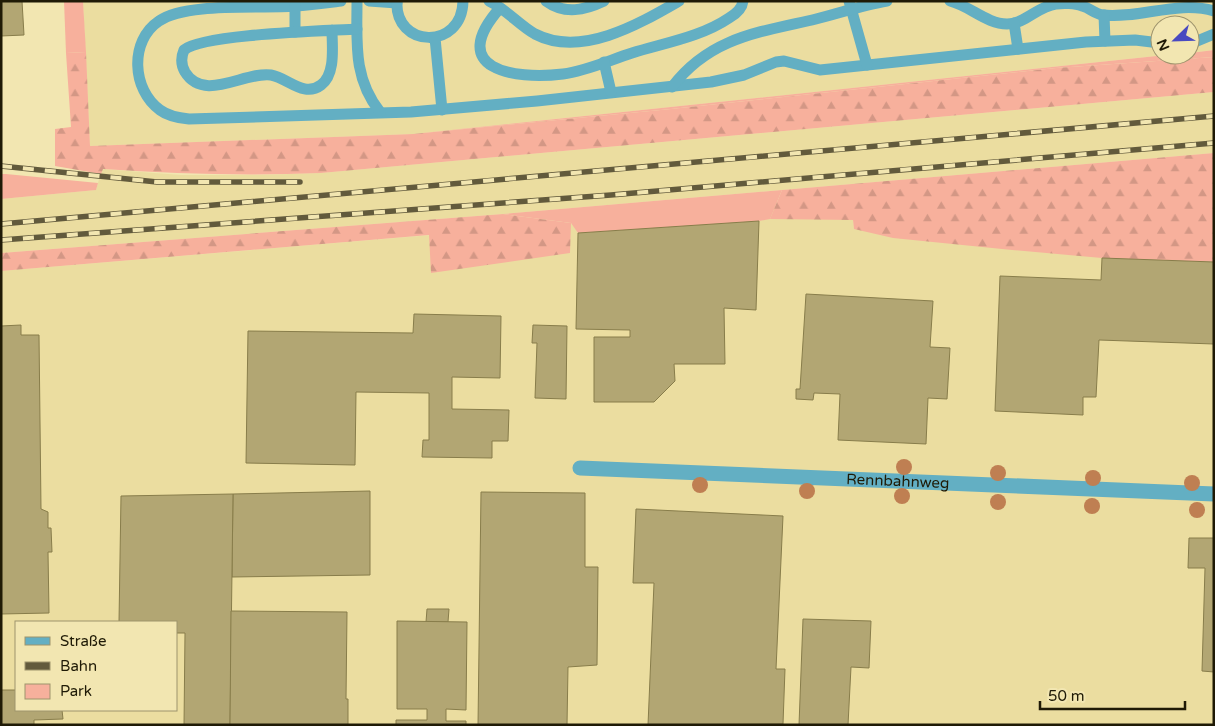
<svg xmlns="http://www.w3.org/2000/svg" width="1215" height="726" font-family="'Varela Round',sans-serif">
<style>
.built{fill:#ebdda0;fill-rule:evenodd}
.green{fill:#f7b09c}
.forest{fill:url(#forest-firs)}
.building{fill:#b2a673;stroke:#887d4b}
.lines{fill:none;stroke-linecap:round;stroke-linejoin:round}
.service{stroke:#63afc3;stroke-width:11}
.minor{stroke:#63afc3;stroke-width:15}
.rail-casing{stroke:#625a3c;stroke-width:5.5}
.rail{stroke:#f2e6b1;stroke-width:4;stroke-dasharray:11;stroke-linecap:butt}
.tree{fill:#bf7f52}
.labels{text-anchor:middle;stroke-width:4;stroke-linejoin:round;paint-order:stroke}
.street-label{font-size:15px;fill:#1f1a06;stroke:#f2e6b1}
</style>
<defs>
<pattern id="forest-firs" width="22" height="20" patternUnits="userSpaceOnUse" patternTransform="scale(1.25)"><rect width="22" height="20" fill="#f7b09c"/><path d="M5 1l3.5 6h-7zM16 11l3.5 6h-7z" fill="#d39785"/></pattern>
</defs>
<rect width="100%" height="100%" fill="#f2e6b1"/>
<g class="built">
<polygon points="83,1 1214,1 1214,50 1190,53 1190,25 1160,25 1160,55 1166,55 413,134 90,146"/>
<polygon points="1214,92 1214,153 503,214 1,253 1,199 96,190 102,169 181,175 261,175 321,173"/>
<path d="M851 200 854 229 1214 247V725H1V271ZM16 622H176V710H16Z"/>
</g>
<g class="green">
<polygon points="64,1 83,1 86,52 66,53"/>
<polygon points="1214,50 1214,57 1056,68 671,109 413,134 1166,55 1190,55 1190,53"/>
<polygon points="1,174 6,174 98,183 96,190 1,199"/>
<polygon points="782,190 770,219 759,221 578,233 571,223 503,214"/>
</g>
<g class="forest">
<path d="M86 52 90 146 413 134 671 109 1056 68 1214 57V92L321 173C248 176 176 174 103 169L101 174 55 166V129L71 127 66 53Z"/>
<polygon points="1214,153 1214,262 1102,258 1012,250 893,238 854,229 853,220 770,219 782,190"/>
<polygon points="503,214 571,223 570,253 431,273 429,235 1,271 1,253"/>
</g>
<g class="building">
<polygon points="1,1 22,1 24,35 1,36"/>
<polygon points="759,221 756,310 724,308 725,364 674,364 675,381 654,402 594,402 594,337 630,337 630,330 576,329 578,233"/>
<polygon points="1102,258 1214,262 1214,344 1099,340 1096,397 1083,397 1083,415 995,411 1000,276 1101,280"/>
<polygon points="806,294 933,301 930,347 950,348 947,399 928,398 926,444 838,440 840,394 814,393 813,400 796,399 796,389 800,389"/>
<polygon points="414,314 501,316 500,378 452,377 452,409 509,410 508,441 492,441 492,458 422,457 423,440 429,440 429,393 356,392 355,465 246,463 248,331 413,333"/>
<polygon points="21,325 21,335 39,335 41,509 48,512 48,528 51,528 52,552 48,552 49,613 1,614 1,326"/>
<polygon points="533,325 567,326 566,399 535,398 537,343 532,343"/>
<polygon points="370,491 370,575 232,577 233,494"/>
<polygon points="481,492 585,493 585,567 598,567 597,665 568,667 567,725 478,725"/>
<polygon points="233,494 230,725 184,725 185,633 176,633 176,622 119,622 121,496"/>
<polygon points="636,509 783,516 776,669 785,669 783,724 648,725 654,583 633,583"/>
<polygon points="1189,538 1214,538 1214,672 1202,671 1205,568 1188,568"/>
<polygon points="427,609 449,609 448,622 426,622"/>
<polygon points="231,611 347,612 346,699 348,699 348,725 230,725"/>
<polygon points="803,619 871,621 869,668 851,667 848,725 799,725"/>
<polygon points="397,621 467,622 466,710 446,709 446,721 466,721 466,725 396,725 396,720 427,720 427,709 397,709"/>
<polygon points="1,690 16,690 16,710 62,710 63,719 34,720 34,725 1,725"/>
</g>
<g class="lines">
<g class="service">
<path d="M341 1C325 3 310 5 295 6 260 9 186 2 159 21 129 41 132 90 160 110 168 116 178 118 189 119L411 112 537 101 711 82 744 75 776 62 784 61 820 70 1086 42 1135 40 1160 43"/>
<path d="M357 1C357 43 353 78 380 112"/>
<polyline points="369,1 397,3"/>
<path d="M397 1C394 48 462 51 463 1"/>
<path d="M489 1C506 9 519 25 535 34 581 58 639 24 679 1"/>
<path d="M546 1C565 15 585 10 604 1"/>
<polyline points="849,1 867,65"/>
<path d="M950 1C970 6 987 24 1007 24 1025 24 1038 6 1056 4 1063 3 1075 3 1082 6 1090 8 1095 14 1103 15 1140 19 1178 0 1214 11"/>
<polyline points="295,6 295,32"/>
<path d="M500 8C446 69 513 80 563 74 586 71 610 60 632 53 664 43 701 37 729 18 736 14 742 9 743 1"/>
<polyline points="1104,15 1105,41"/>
<polyline points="1014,23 1018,49"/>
<path d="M332 30C332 46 336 74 321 85 304 98 288 78 271 75 245 71 204 103 185 72 181 65 181 57 184 50 203 34 326 31 357 29"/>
<polyline points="435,38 442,110"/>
<polyline points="1190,44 1214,34"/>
<polyline points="604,62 611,92"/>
<path d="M672 87C710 37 760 32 816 19 840 13 863 5 887 1"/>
</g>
<path class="minor" id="s1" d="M580 468 1214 494"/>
<g class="rail-casing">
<g id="rail">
<polyline points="1,166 157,182 300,182"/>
<polyline points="1,224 1214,116"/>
<polyline points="1,240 611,195 1214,143"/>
</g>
</g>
<use href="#rail" class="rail"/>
</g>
<g class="tree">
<circle cx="904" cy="467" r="8"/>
<circle cx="998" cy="473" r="8"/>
<circle cx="1093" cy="478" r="8"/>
<circle cx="1192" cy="483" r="8"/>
<circle cx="700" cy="485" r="8"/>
<circle cx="807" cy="491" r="8"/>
<circle cx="902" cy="496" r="8"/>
<circle cx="998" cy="502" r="8"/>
<circle cx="1092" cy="506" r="8"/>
<circle cx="1197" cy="510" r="8"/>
</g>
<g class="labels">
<g class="street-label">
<text dy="5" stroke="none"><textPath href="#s1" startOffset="318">Rennbahnweg</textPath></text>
</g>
</g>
<rect width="1215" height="726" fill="none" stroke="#1f1a06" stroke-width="5"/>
<rect x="15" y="621" width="162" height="90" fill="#f2e6b1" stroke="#9e946d"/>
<rect x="25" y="637" width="25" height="8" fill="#63afc3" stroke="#9e946d"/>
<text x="60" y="646" font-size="15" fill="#1f1a06">Straße</text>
<rect x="25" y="662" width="25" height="8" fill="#625a3c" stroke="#9e946d"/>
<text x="60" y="671" font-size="15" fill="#1f1a06">Bahn</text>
<rect x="25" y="684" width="25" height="15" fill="#f7b09c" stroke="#9e946d"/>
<text x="60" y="696" font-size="15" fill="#1f1a06">Park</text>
<g transform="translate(1175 40) rotate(247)"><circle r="24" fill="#f2e6b1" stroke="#9e946d"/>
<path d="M0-4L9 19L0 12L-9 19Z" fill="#494ac0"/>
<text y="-8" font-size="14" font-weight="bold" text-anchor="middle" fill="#1f1a06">N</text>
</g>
<path d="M1040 701v8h145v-8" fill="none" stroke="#1f1a06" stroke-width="2.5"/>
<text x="1048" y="701" font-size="15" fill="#1f1a06" stroke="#f2e6b1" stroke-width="4" paint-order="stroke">50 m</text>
</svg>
